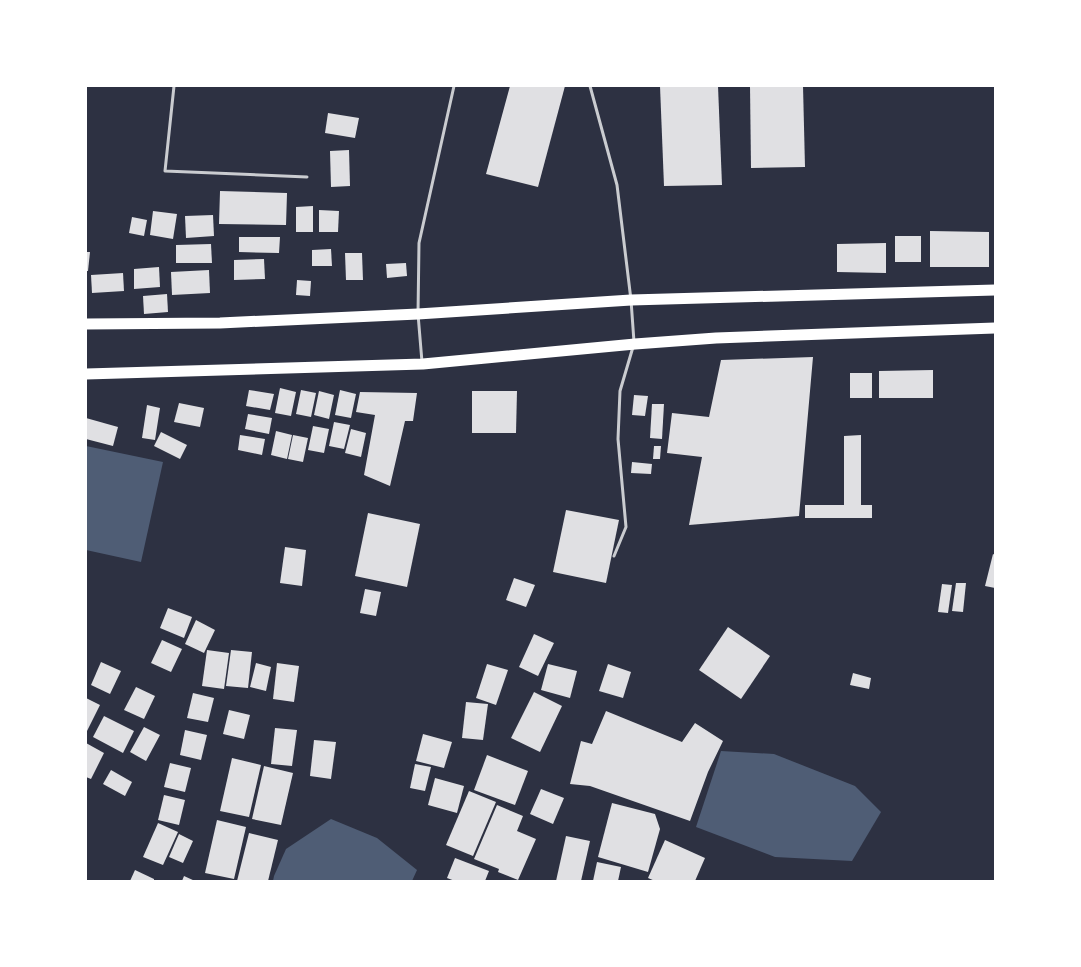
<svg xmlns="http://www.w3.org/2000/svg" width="1081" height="967" font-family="'PT Sans',sans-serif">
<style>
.water{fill:#4f5d75}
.building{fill:#e0e0e3}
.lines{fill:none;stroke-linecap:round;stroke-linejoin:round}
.service{stroke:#caccd0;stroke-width:3}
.trunk{stroke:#fff;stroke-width:11}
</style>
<rect width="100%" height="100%" fill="#2d3142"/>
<g class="water">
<polygon points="86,446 163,462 141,562 86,550"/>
<polygon points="721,751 774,754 855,786 881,812 852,861 775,857 696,827"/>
<polygon points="331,819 377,838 417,870 412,881 273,881 274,876 286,849"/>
</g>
<g class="building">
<polygon points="510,86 565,86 538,187 486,174"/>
<polygon points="660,86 718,86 722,185 664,186"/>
<polygon points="750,86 803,86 805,167 751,168"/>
<polygon points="328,113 359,118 355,138 325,133"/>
<polygon points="349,150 350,186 331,187 330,151"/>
<polygon points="220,191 287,193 286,225 219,224"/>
<polygon points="313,206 313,232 296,232 296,207"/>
<polygon points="319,210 339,211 338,232 319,232"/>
<polygon points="153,211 177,214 173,239 150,235"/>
<polygon points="213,215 214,236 186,238 185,216"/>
<polygon points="132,217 147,220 144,236 129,233"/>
<polygon points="930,231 989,232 989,267 930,267"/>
<rect x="895" y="236" width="26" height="26"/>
<polygon points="239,237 280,237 279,253 239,252"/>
<polygon points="886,243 886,273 837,272 837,244"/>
<polygon points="211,244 212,263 176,263 176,245"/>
<polygon points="331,249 332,266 312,266 312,250"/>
<polygon points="86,252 90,252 88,271 86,271"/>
<polygon points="345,253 362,253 363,280 346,280"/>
<polygon points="264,259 265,279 234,280 234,260"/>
<polygon points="406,263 407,276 387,278 386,264"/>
<polygon points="159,267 160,287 134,289 134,269"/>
<polygon points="209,270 210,293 172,295 171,272"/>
<polygon points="123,273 124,291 92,293 91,275"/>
<polygon points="297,280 311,281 310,296 296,295"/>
<polygon points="167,294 168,312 144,314 143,296"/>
<polygon points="813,357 799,516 689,525 702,457 667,453 672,413 709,417 721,360"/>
<polygon points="933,370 933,398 879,398 879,371"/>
<rect x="850" y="373" width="22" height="25"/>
<polygon points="280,388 296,392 291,416 275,413"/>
<polygon points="249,390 274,394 270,410 246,406"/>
<polygon points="301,390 316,393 311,417 296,414"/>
<polygon points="340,390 356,394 351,418 335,415"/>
<polygon points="319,391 334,395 329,419 314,415"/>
<polygon points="472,391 517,391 516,433 472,433"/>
<polygon points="360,392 417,393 413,421 405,421 390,486 364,475 375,415 356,412"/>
<polygon points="634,395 648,396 645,416 632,415"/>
<polygon points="179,403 204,408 200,427 174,422"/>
<polygon points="652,404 664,404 662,439 650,438"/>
<polygon points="147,405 160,408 155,440 142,438"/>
<polygon points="248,414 272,418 269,434 245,429"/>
<polygon points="86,418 118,427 113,446 86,439"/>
<polygon points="334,422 350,425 344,449 329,446"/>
<polygon points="313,426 329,429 324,453 308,450"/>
<polygon points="351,429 366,433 361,457 345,453"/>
<polygon points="276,431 292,435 287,459 271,455"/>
<polygon points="161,432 187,445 180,459 154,446"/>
<polygon points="240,435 265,439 262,455 238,450"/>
<polygon points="293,435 308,438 303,462 288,459"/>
<polygon points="861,435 861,505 872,505 872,518 805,518 805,505 844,505 844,436"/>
<polygon points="654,446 661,446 660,459 653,459"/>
<polygon points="632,462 652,464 651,474 631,473"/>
<polygon points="566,510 619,520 606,583 553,572"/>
<polygon points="368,513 420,524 407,587 355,576"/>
<polygon points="285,547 306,550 302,586 280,583"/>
<polygon points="993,554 995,555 995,588 985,586"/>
<polygon points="514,578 535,585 526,607 506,600"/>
<polygon points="956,583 966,583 963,612 952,611"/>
<polygon points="942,584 952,585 948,613 938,612"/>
<polygon points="365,589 381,592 376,616 360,613"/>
<polygon points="168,608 192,617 184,638 160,628"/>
<polygon points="196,620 215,630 204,653 185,644"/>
<polygon points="728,627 770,656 741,699 699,670"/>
<polygon points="534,634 554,643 538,676 519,667"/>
<polygon points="162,640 182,649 171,672 151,663"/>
<polygon points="207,650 229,653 224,689 202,686"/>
<polygon points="231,650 252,652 248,688 226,686"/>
<polygon points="101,662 121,671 110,694 91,685"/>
<polygon points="256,663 271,667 266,691 250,687"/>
<polygon points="277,663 299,666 294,702 273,699"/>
<polygon points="487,664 508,670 496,705 476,698"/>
<polygon points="548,664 577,671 570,698 541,690"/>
<polygon points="608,664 631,672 623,698 599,691"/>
<polygon points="853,673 871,678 869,689 850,685"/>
<polygon points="136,687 155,696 144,719 124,710"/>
<polygon points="534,692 562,706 540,752 511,738"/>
<polygon points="193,693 214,698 208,722 187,718"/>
<polygon points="86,698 100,705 86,733"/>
<polygon points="466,702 488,704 483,740 462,738"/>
<polygon points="229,710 250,715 244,739 223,734"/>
<polygon points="606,711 682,742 695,723 723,741 708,772 690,821 590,786 570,784 581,741 592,744"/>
<polygon points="104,716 134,731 123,753 93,737"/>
<polygon points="144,727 160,735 146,761 130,752"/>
<polygon points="275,728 297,730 292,766 271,764"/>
<polygon points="185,730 207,735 201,760 180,755"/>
<polygon points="423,734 452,742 444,768 416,761"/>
<polygon points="314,740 336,742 331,779 310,776"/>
<polygon points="86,743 104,753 91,779 86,777"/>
<polygon points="487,755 528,771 515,805 474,790"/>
<polygon points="232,758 261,765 249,817 220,811"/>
<polygon points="170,763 191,768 185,792 164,787"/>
<polygon points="415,764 431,767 425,791 410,788"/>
<polygon points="264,766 293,773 281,825 252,819"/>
<polygon points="111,770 132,782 125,796 103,784"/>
<polygon points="435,778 464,786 457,813 428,805"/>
<polygon points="541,789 564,798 553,824 530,814"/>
<polygon points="469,791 496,802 473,856 446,845"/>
<polygon points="164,795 185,800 179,825 158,820"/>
<polygon points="612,803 655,814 660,829 648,872 598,857"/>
<polygon points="497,805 523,816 517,831 536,839 518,880 498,872 499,869 474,859"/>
<polygon points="217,820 246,827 234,879 205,873"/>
<polygon points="158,823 178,832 163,865 143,857"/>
<polygon points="249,833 278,840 268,881 237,881"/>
<polygon points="179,834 193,841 183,863 169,857"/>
<polygon points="566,836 590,841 581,881 556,881"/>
<polygon points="665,840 705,858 695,881 655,881 648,878"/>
<polygon points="455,858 489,871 485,881 455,881 447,878"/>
<polygon points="597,862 621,867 618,881 593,881"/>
<polygon points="135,870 154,879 154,881 130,881"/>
<polygon points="184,876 195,881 182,881"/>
</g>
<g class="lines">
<g class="service">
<polyline points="174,86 165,171 307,177"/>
<polyline points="590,86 617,185 631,300 634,342"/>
<polyline points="422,362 418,314 419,243 454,86"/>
<polyline points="614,556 626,527 618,439 620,391 633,347"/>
</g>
<g class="trunk">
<polyline points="86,324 220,323 418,314 631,300 995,290"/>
<polyline points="86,374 423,364 635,344 716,338 995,328"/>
</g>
</g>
<rect width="1081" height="967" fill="none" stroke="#ffffff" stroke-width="174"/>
</svg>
